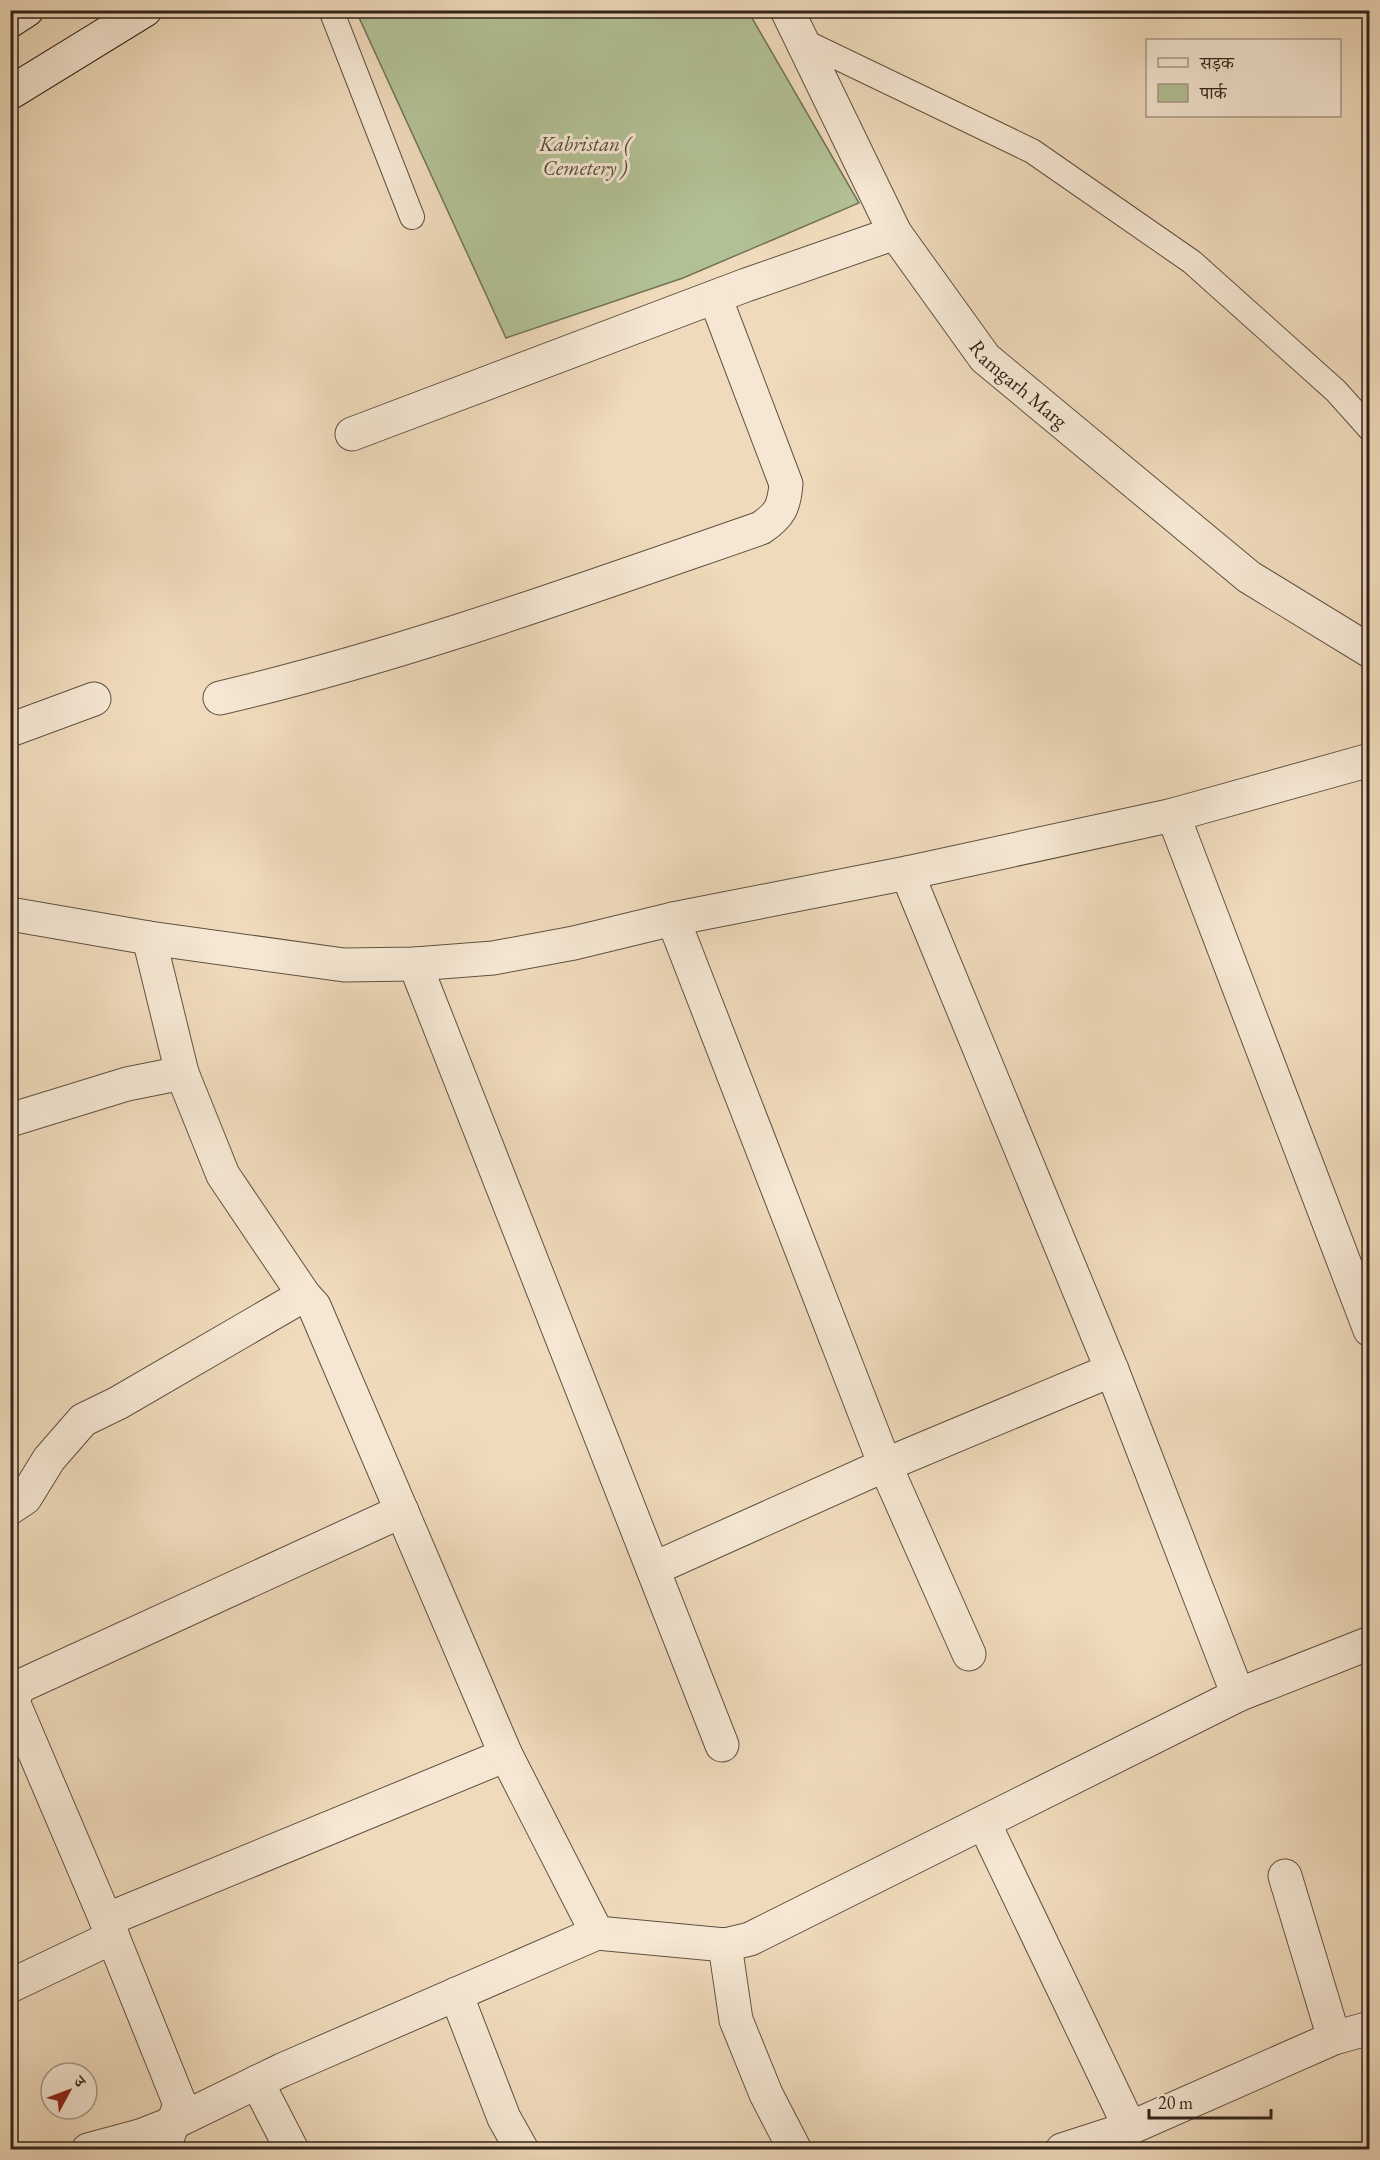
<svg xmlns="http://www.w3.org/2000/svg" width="1380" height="2160" font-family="'EB Garamond','Noto Serif Devanagari',serif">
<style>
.green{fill:#b2c195;stroke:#727258;stroke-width:1.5}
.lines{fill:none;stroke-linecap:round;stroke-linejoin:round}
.service-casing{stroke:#615142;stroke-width:26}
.minor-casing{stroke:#615142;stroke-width:35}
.tertiary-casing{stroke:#615142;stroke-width:35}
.secondary-casing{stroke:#32231a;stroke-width:35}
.service{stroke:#f5e7d3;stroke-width:24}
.minor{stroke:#f5e7d3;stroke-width:33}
.tertiary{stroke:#f5e7d3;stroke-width:33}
.secondary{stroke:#f5e7d3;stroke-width:33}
.labels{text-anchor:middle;stroke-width:6;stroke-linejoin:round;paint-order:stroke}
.park-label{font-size:21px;font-style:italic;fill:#524a39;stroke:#f5e7d3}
.street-label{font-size:21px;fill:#32231a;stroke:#f5e7d3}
</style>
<rect width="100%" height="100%" fill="#efdabb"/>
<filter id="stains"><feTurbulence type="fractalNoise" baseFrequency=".00333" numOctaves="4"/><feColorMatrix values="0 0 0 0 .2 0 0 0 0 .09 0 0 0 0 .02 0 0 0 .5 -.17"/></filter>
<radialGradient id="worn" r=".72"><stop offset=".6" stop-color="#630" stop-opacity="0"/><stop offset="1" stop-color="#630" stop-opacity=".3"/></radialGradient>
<polygon class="green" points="356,11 748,11 859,203 683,278 506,338"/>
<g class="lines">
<g class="service-casing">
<g id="service">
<polyline points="331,10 412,217"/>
<polyline points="801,40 1032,151 1192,262 1336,391 1370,429"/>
</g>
</g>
<g class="minor-casing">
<g id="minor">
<polyline points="352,434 746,285 895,233"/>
<path d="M220 698C404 655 582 590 761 528 780 515 784 507 786 484L715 297"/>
<polyline points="10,730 94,699"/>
<polyline points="1173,815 1370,1330"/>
<polyline points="907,873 1112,1370 1238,1695"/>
<polyline points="673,919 885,1465 969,1654"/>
<polyline points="415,964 722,1745"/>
<polyline points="10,1120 127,1084 182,1073"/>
<polyline points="10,1508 25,1498 49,1459 83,1420 118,1403 304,1295"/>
<polyline points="402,1511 16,1688 14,1704 106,1920 506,1755"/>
<polyline points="653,1569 885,1465 1112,1370"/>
<polyline points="984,1823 1130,2128 1334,2038 1370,2028"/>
<polyline points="1285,1876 1334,2038"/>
<polyline points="106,1920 180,2104 167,2139"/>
<polyline points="597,1933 725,1945 750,1939 1238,1695 1370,1643"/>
<polyline points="725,1945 736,2020 766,2094 795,2150"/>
<polyline points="10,1986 113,1937"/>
<polyline points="456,1994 504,2118 522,2150"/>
<polyline points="257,2082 292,2150"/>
<polyline points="88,2150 140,2136 173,2123 282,2070 597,1933 506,1755 314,1306 304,1295 223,1175 182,1073 149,938"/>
<polyline points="1062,2150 1130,2128"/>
</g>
</g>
<g class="tertiary-casing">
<g id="tertiary">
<path id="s1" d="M787 10 895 233 985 358 1249 577 1370 651"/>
<polyline points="10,914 149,938 344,965 415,964 493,958 574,943 673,919 907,873 1173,815 1370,760"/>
</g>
</g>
<g class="secondary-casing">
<g id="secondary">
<polyline points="10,21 27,10"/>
<polyline points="10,93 145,10"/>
</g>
</g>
<use href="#service" class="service"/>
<use href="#minor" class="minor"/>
<use href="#tertiary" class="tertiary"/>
<use href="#secondary" class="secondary"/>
</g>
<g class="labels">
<g class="park-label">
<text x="585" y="151">Kabristan (<tspan x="585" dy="24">Cemetery )</tspan></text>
</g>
<g class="street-label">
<text dy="7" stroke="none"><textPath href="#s1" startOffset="444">Ramgarh Marg</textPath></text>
</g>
</g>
<rect width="1380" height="2160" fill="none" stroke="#efdabb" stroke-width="36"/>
<rect x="12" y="12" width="1356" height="2136" fill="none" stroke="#32231a" stroke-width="3"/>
<rect x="18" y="18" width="1344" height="2124" fill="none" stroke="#32231a" stroke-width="1.5"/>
<rect x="1146" y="39" width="195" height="78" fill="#f5e7d3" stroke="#a79989" stroke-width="1.5"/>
<rect x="1158" y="58" width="30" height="9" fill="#f5e7d3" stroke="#a79989" stroke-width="1.5"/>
<text x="1200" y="69" font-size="18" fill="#32231a">सड़क</text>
<rect x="1158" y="84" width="30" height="18" fill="#b2c195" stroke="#a79989" stroke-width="1.5"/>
<text x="1200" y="99" font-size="18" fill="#32231a">पार्क</text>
<g transform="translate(69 2091) rotate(49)"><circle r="28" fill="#f5e7d3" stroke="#a79989" stroke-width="1.5"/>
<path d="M0-4.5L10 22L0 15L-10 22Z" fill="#8f2418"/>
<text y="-9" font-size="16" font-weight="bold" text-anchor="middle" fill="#32231a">उ</text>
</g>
<path d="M1149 2109v9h122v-9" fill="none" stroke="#32231a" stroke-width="3"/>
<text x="1158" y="2109" font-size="18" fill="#32231a" stroke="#f5e7d3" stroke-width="4.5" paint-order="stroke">20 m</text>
<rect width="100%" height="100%" filter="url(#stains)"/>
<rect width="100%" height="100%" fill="url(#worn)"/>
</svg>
